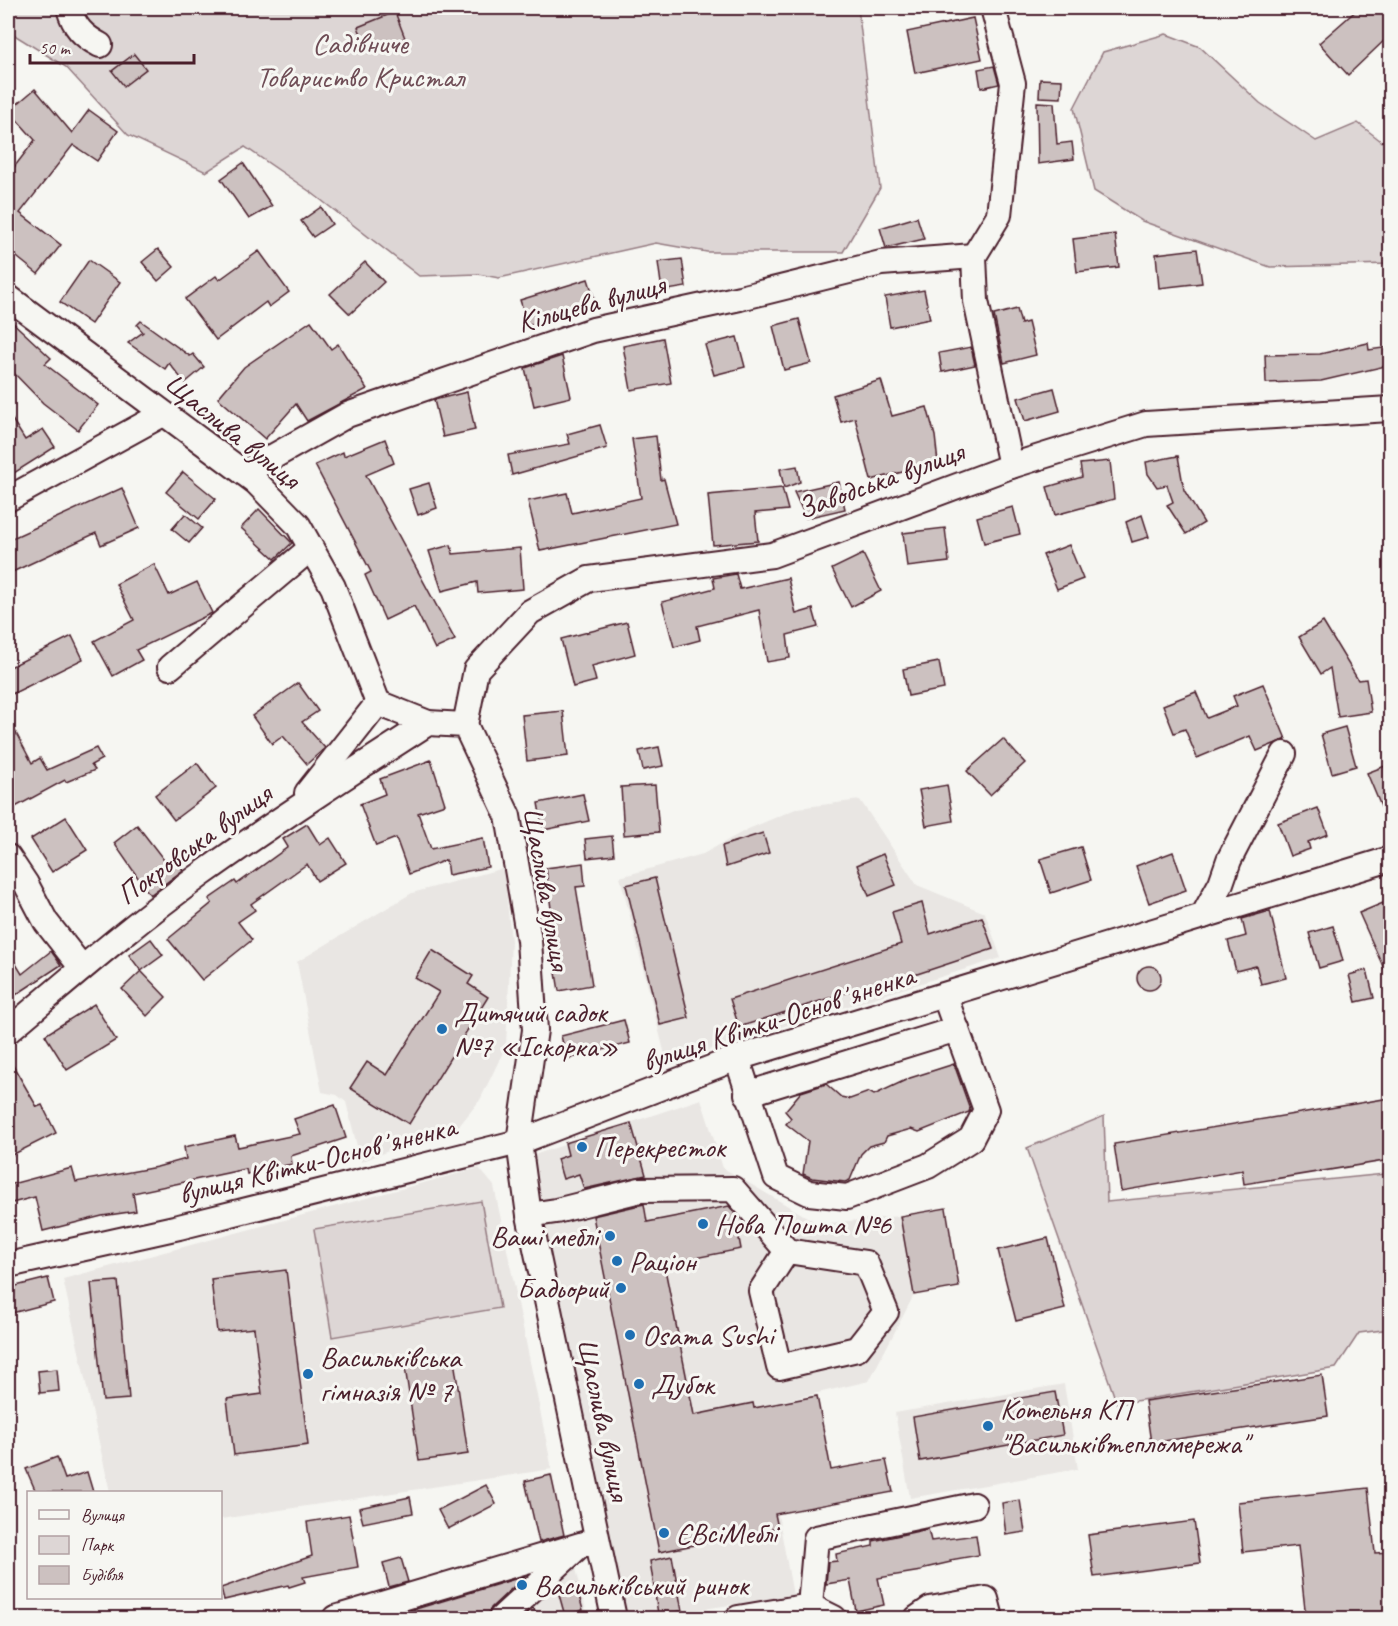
<svg xmlns="http://www.w3.org/2000/svg" width="1398" height="1626" font-family="Caveat,sans-serif">
<style>
.built{fill:#e9e6e3}
.green{fill:#ddd6d5;stroke:#947a80;stroke-width:1.5}
.building{fill:#ccc1c0;stroke:#4a1f2b;stroke-width:1.5}
.lines{fill:none;stroke-linecap:round;stroke-linejoin:round}
.minor-casing{stroke:#4a1f2b;stroke-width:28}
.minor{stroke:#f6f6f2;stroke-width:24}
.poi-dot{fill:#1f6fb2;stroke:#f6f6f2;stroke-width:2}
.labels{text-anchor:middle;stroke-width:6;stroke-linejoin:round;paint-order:stroke}
.park-label{font-size:30px;fill:#6f4d56;stroke:#f6f6f2}
.street-label{font-size:30px;fill:#4a1f2b;stroke:#f6f6f2}
.poi-label{font-size:30px;fill:#4a1f2b;stroke:#f6f6f2;text-anchor:start}
</style>
<rect width="100%" height="100%" fill="#f6f6f2"/>
<filter id="ink" filterUnits="userSpaceOnUse"><feTurbulence type="fractalNoise" baseFrequency=".0167" numOctaves="2"/><feDisplacementMap in="SourceGraphic" scale="12" xChannelSelector="R" yChannelSelector="G"/><feConvolveMatrix kernelMatrix="1 2 1 2 8 2 1 2 1" color-interpolation-filters="sRGB"/></filter>
<g filter="url(#ink)">
<g class="built">
<polygon points="860,800 917,885 985,913 1001,958 667,1063 620,877 703,854 746,830 798,808"/>
<polygon points="504,868 511,941 506,1046 480,1100 455,1131 403,1145 361,1162 346,1102 337,1095 322,1092 297,962 412,893"/>
<polygon points="701,1099 723,1168 819,1224 900,1216 946,1208 959,1287 914,1295 869,1381 758,1407 793,1595 647,1618 614,1618 522,1159"/>
<polygon points="479,1168 494,1186 552,1469 221,1519 220,1492 110,1492 63,1279"/>
<polygon points="1064,1384 1078,1469 910,1498 895,1413"/>
<polygon points="572,1552 588,1618 355,1618"/>
</g>
<g class="green">
<polygon points="8,8 858,8 880,188 843,252 707,252 656,243 499,278 478,274 419,276 312,193 245,147 206,172 128,135 66,67 8,31"/>
<polygon points="1166,34 1200,47 1260,103 1316,141 1358,123 1390,148 1390,264 1270,267 1142,221 1094,191 1074,108 1103,52"/>
<polygon points="1104,1116 1107,1202 1385,1174 1390,1183 1390,1329 1359,1333 1336,1368 1117,1404 1027,1148"/>
<polygon points="481,1201 500,1308 332,1337 314,1229"/>
</g>
<g class="building">
<polygon points="1359,8 1390,8 1390,35 1348,75 1319,43"/>
<polygon points="395,12 405,38 369,53 358,27"/>
<polygon points="973,18 982,59 915,73 907,32"/>
<polygon points="134,54 146,69 124,86 112,71"/>
<polygon points="994,66 999,84 981,88 978,69"/>
<polygon points="1040,79 1062,80 1061,98 1039,97"/>
<polygon points="35,89 72,133 89,110 118,131 97,161 73,145 20,213 61,245 38,274 8,250 8,175 35,140 9,111"/>
<polygon points="1037,102 1054,103 1057,144 1072,142 1074,159 1038,164"/>
<polygon points="243,163 272,206 249,219 221,179"/>
<polygon points="321,207 332,224 313,237 301,221"/>
<polygon points="917,217 924,239 886,248 880,228"/>
<polygon points="1115,234 1119,267 1077,272 1073,239"/>
<polygon points="158,249 174,267 158,281 142,262"/>
<polygon points="1197,249 1202,283 1159,288 1156,254"/>
<polygon points="259,251 289,292 269,307 266,302 216,340 185,299 216,276 219,280"/>
<polygon points="682,259 686,287 662,291 658,262"/>
<polygon points="89,260 120,282 91,324 60,302"/>
<polygon points="365,262 384,282 350,314 330,294"/>
<polygon points="588,279 596,304 528,325 520,300"/>
<polygon points="924,290 930,319 890,327 885,297"/>
<polygon points="1017,309 1021,324 1028,322 1036,355 1004,363 994,315"/>
<polygon points="8,318 51,358 45,364 98,405 78,430 43,403 8,367"/>
<polygon points="799,319 811,363 784,370 773,326"/>
<polygon points="141,321 190,356 193,354 204,367 185,383 169,363 165,369 128,343 143,332 137,325"/>
<polygon points="311,321 331,349 338,344 367,389 307,421 296,404 265,439 218,398 244,367"/>
<polygon points="737,337 745,367 714,375 705,345"/>
<polygon points="663,338 671,383 631,390 623,346"/>
<polygon points="1368,343 1369,350 1390,347 1390,365 1321,381 1266,383 1265,355 1320,354"/>
<polygon points="971,347 975,365 942,372 939,353"/>
<polygon points="562,356 571,397 534,406 525,368"/>
<polygon points="881,380 892,416 927,407 935,436 938,463 871,480 855,418 841,422 833,395"/>
<polygon points="1054,388 1060,411 1025,421 1018,398"/>
<polygon points="467,392 475,430 443,437 434,400"/>
<polygon points="8,413 25,440 43,429 55,447 14,473 8,462"/>
<polygon points="600,425 607,448 512,475 508,455 570,444 567,434"/>
<polygon points="656,436 661,480 664,479 676,524 540,551 528,501 567,493 572,513 641,498 632,439"/>
<polygon points="385,439 394,463 366,475 455,640 435,649 414,606 385,620 365,575 371,572 315,465 343,452 344,456"/>
<polygon points="1178,456 1184,490 1204,523 1186,534 1167,505 1173,502 1167,485 1157,487 1148,474 1146,462"/>
<polygon points="1110,461 1114,499 1055,515 1047,487 1082,477 1080,464"/>
<polygon points="797,466 800,482 784,488 780,469"/>
<polygon points="183,472 216,499 199,519 166,492"/>
<polygon points="839,482 845,509 806,518 794,492"/>
<polygon points="429,483 437,508 418,515 409,489"/>
<polygon points="122,488 139,528 101,545 96,533 8,574 8,540"/>
<polygon points="782,488 788,510 755,513 758,541 713,545 708,495"/>
<polygon points="1013,507 1020,534 984,543 977,517"/>
<polygon points="259,509 292,543 275,559 241,528"/>
<polygon points="185,514 202,528 189,543 172,529"/>
<polygon points="1142,515 1149,537 1132,542 1126,522"/>
<polygon points="945,528 949,562 907,567 903,533"/>
<polygon points="451,545 453,554 520,548 523,589 478,593 477,582 442,591 429,551"/>
<polygon points="1069,545 1083,579 1057,589 1043,555"/>
<polygon points="863,554 881,591 851,607 832,569"/>
<polygon points="154,564 169,595 197,582 212,613 136,650 142,660 113,676 94,641 134,620 116,584"/>
<polygon points="736,574 740,589 788,578 796,614 813,609 818,627 787,635 790,658 767,662 759,610 697,626 700,640 674,647 662,602 715,588 713,578"/>
<polygon points="627,622 635,654 592,666 596,681 573,687 561,639"/>
<polygon points="1323,622 1358,680 1366,679 1371,712 1338,717 1330,668 1321,674 1299,637"/>
<polygon points="72,636 83,659 8,696 8,668"/>
<polygon points="939,662 944,689 908,696 903,669"/>
<polygon points="298,683 318,711 302,722 325,748 307,764 283,736 272,744 252,716"/>
<polygon points="1263,684 1286,739 1257,751 1250,736 1197,758 1185,729 1174,733 1163,705 1196,692 1207,718 1237,706 1233,696"/>
<polygon points="563,711 568,756 527,761 522,715"/>
<polygon points="8,718 32,763 40,758 47,770 96,748 102,759 91,765 95,770 66,782 65,780 8,811"/>
<polygon points="1345,727 1356,766 1332,773 1321,734"/>
<polygon points="1003,739 1025,763 990,795 967,771"/>
<polygon points="659,747 663,766 643,770 639,751"/>
<polygon points="431,760 445,804 418,813 431,849 483,838 488,867 448,875 446,860 409,874 396,838 376,846 360,804 385,794 380,779"/>
<polygon points="197,763 216,788 174,820 155,795"/>
<polygon points="1390,764 1390,828 1367,773"/>
<polygon points="655,785 659,832 624,835 621,787"/>
<polygon points="947,785 953,821 926,826 919,790"/>
<polygon points="583,794 589,821 543,830 538,803"/>
<polygon points="1318,808 1328,834 1308,842 1310,849 1290,856 1278,823"/>
<polygon points="66,817 87,850 52,872 31,839"/>
<polygon points="307,824 320,845 330,838 346,863 317,881 307,864 251,904 255,910 238,922 252,940 202,980 168,939 212,903 209,899 235,881 237,884 288,847 283,839"/>
<polygon points="137,825 170,868 177,862 183,870 150,895 114,843"/>
<polygon points="763,833 769,853 726,867 722,846"/>
<polygon points="612,836 614,855 587,858 585,839"/>
<polygon points="1081,847 1091,880 1051,893 1040,859"/>
<polygon points="1173,852 1186,890 1149,903 1136,866"/>
<polygon points="883,854 896,885 869,896 857,865"/>
<polygon points="583,863 585,886 576,887 592,985 559,991 547,918 552,917 546,868"/>
<polygon points="655,878 689,1018 660,1025 626,885"/>
<polygon points="922,903 930,934 982,917 993,949 893,982 892,978 739,1027 730,999 901,944 892,912"/>
<polygon points="1383,903 1390,920 1390,982 1359,913"/>
<polygon points="1270,911 1286,978 1261,984 1256,966 1236,971 1228,941 1246,936 1242,919"/>
<polygon points="1333,926 1343,961 1319,968 1309,933"/>
<polygon points="151,939 163,955 141,971 129,955"/>
<polygon points="432,950 473,976 468,984 488,997 409,1124 350,1088 367,1062 387,1075 439,992 415,978"/>
<polygon points="8,951 22,974 51,951 61,965 8,1000"/>
<circle cx="1149" cy="978" r="12"/>
<polygon points="1367,970 1374,998 1356,1002 1349,975"/>
<polygon points="141,971 166,997 147,1016 122,989"/>
<polygon points="94,1004 116,1040 67,1070 45,1035"/>
<polygon points="624,1020 630,1043 567,1059 561,1036"/>
<polygon points="8,1057 37,1107 42,1105 56,1133 8,1157"/>
<polygon points="954,1064 970,1109 969,1112 919,1132 911,1129 887,1136 884,1142 869,1146 861,1154 850,1180 845,1182 812,1178 803,1174 808,1141 786,1124 791,1118 785,1111 801,1092 826,1084 841,1097 850,1099 869,1092 874,1095 910,1078"/>
<polygon points="1390,1098 1390,1160 1244,1184 1242,1170 1121,1191 1114,1144"/>
<polygon points="335,1105 346,1138 291,1156 292,1164 247,1174 246,1169 133,1193 136,1211 102,1216 43,1231 35,1197 8,1204 8,1185 72,1168 76,1182 157,1167 186,1159 184,1147 235,1136 238,1147 300,1134 294,1119"/>
<polygon points="631,1123 646,1175 584,1189 579,1174 563,1179 557,1159 568,1155 565,1143"/>
<polygon points="644,1204 647,1222 729,1206 734,1212 741,1249 664,1264 694,1415 753,1403 754,1408 817,1396 831,1470 886,1460 893,1492 775,1514 778,1528 659,1552 593,1216"/>
<polygon points="946,1208 959,1287 914,1295 900,1216"/>
<polygon points="1048,1238 1065,1309 1016,1321 998,1250"/>
<polygon points="286,1270 308,1445 234,1455 227,1399 262,1394 254,1328 217,1332 211,1279"/>
<polygon points="48,1278 54,1302 8,1314 8,1288"/>
<polygon points="118,1281 129,1399 103,1401 91,1283"/>
<polygon points="454,1360 468,1454 419,1461 405,1367"/>
<polygon points="57,1369 59,1391 40,1393 38,1371"/>
<polygon points="1322,1375 1328,1416 1151,1443 1145,1401"/>
<polygon points="1055,1392 1063,1435 920,1461 913,1417"/>
<polygon points="57,1457 65,1479 87,1472 93,1492 36,1492 26,1469"/>
<polygon points="551,1475 564,1535 539,1542 525,1481"/>
<polygon points="486,1485 496,1504 448,1529 438,1510"/>
<polygon points="1368,1488 1375,1553 1390,1552 1390,1618 1306,1618 1298,1546 1243,1552 1238,1502"/>
<polygon points="410,1497 413,1513 363,1523 359,1508"/>
<polygon points="1020,1500 1025,1532 1006,1535 1002,1503"/>
<polygon points="349,1515 358,1567 303,1577 305,1582 289,1587 288,1585 224,1600 221,1588 312,1556 307,1522"/>
<polygon points="1194,1521 1200,1563 1094,1577 1088,1535"/>
<polygon points="928,1529 931,1541 976,1535 979,1555 950,1560 951,1562 925,1568 921,1571 878,1578 884,1605 856,1611 850,1580 826,1584 828,1562 837,1561 836,1554 873,1546 873,1541"/>
<polygon points="672,1556 682,1611 658,1614 650,1561"/>
<polygon points="401,1558 408,1582 389,1587 383,1563"/>
<polygon points="525,1576 491,1608 487,1618 396,1618 396,1615"/>
<polygon points="576,1585 583,1610 565,1616 558,1591"/>
<polygon points="533,1608 541,1618 521,1618"/>
</g>
<g class="lines">
<g class="minor-casing">
<g id="minor">
<path d="M69 8C74 27 83 36 100 45"/>
<polyline points="993,8 1013,83 999,215 974,256 976,301 1011,466"/>
<polyline points="8,297 256,482 298,525 333,587 378,703 428,723 465,725 508,816 529,940 535,1030 519,1142 529,1215 614,1618"/>
<polyline points="244,473 347,415 593,330 740,298 881,263 974,256"/>
<polyline points="8,499 163,414"/>
<polyline points="170,667 311,548"/>
<polyline points="465,725 476,670 530,612 589,579 772,555 1011,466 1146,424 1390,409"/>
<polyline points="307,793 378,703"/>
<polyline points="8,857 26,884 46,922 82,968"/>
<polyline points="1203,916 1221,883 1229,860 1284,754"/>
<path d="M8 1031C71 978 134 923 202 874 276 821 352 772 428 723"/>
<polyline points="737,1058 776,1177 809,1193 847,1197 928,1166 971,1139 986,1110 945,997"/>
<polyline points="747,1094 957,1029"/>
<polyline points="529,1215 556,1211 640,1190 733,1189 787,1251 866,1263 886,1312 857,1349 779,1367 761,1291 787,1251"/>
<polyline points="8,1265 179,1227 519,1142 737,1058 1390,859"/>
<polyline points="810,1606 834,1618"/>
<polyline points="335,1618 597,1540"/>
<polyline points="501,1618 578,1547"/>
<polyline points="738,1618 810,1606 816,1538 974,1505"/>
<polyline points="917,1618 930,1609 986,1599 991,1618"/>
</g>
</g>
<use href="#minor" class="minor"/>
</g>
</g>
<g class="poi-dot">
<circle cx="442" cy="1029" r="6"/>
<circle cx="582" cy="1147" r="6"/>
<circle cx="703" cy="1224" r="6"/>
<circle cx="610" cy="1236" r="6"/>
<circle cx="617" cy="1261" r="6"/>
<circle cx="621" cy="1288" r="6"/>
<circle cx="630" cy="1335" r="6"/>
<circle cx="308" cy="1374" r="6"/>
<circle cx="639" cy="1384" r="6"/>
<circle cx="988" cy="1426" r="6"/>
<circle cx="664" cy="1533" r="6"/>
<circle cx="522" cy="1585" r="6"/>
</g>
<g class="labels">
<g class="park-label">
<text x="360" y="53">Садівниче<tspan x="360" dy="34">Товариство Кристал</tspan></text>
</g>
<g class="street-label">
<text transform="translate(591 303) rotate(-15)" y="10">Кільцева вулиця</text>
<text transform="translate(233 431) rotate(39)" y="10">Щаслива вулиця</text>
<text transform="translate(880 480) rotate(-20)" y="10">Заводська вулиця</text>
<text transform="translate(194 844) rotate(-36)" y="10">Покровська вулиця</text>
<text transform="translate(547 889) rotate(80)" y="10">Щаслива вулиця</text>
<text transform="translate(778 1018) rotate(-18)" y="10">вулиця Квітки-Основʼяненка</text>
<text transform="translate(317 1160) rotate(-14)" y="10">вулиця Квітки-Основʼяненка</text>
<text transform="translate(604 1420) rotate(78)" y="10">Щаслива вулиця</text>
</g>
<g class="poi-label">
<text x="454" y="1022">Дитячий садок<tspan x="454" dy="34">№7 «Іскорка»</tspan></text>
<text x="594" y="1157">Перекресток</text>
<text x="715" y="1234">Нова Пошта №6</text>
<text x="598" y="1246" text-anchor="end">Ваші меблі</text>
<text x="629" y="1271">Раціон</text>
<text x="609" y="1298" text-anchor="end">Бадьорий</text>
<text x="642" y="1345">Osama Sushi</text>
<text x="320" y="1367">Васильківська<tspan x="320" dy="34">гімназія № 7</tspan></text>
<text x="651" y="1394">Дубок</text>
<text x="1000" y="1419">Котельня КП<tspan x="1000" dy="34">"Васильківтепломережа"</tspan></text>
<text x="676" y="1543">ЄВсіМеблі</text>
<text x="534" y="1595">Васильківський ринок</text>
</g>
</g>
<rect width="1398" height="1626" fill="none" stroke="#f6f6f2" stroke-width="30"/>
<rect x="15" y="15" width="1368" height="1596" fill="none" stroke="#4a1f2b" stroke-width="2" filter="url(#ink)"/>
<rect x="27" y="1491" width="195" height="108" fill="#f6f6f2" stroke="#b1a0a2" stroke-width="1.5"/>
<rect x="39" y="1510" width="30" height="9" fill="#f6f6f2" stroke="#b1a0a2" stroke-width="1.5"/>
<text x="81" y="1521" font-size="18" fill="#4a1f2b">Вулиця</text>
<rect x="39" y="1536" width="30" height="18" fill="#ddd6d5" stroke="#b1a0a2" stroke-width="1.5"/>
<text x="81" y="1551" font-size="18" fill="#4a1f2b">Парк</text>
<rect x="39" y="1566" width="30" height="18" fill="#ccc1c0" stroke="#b1a0a2" stroke-width="1.5"/>
<text x="81" y="1581" font-size="18" fill="#4a1f2b">Будівля</text>
<path d="M30 54v9h164v-9" fill="none" stroke="#4a1f2b" stroke-width="3"/>
<text x="39" y="54" font-size="18" fill="#4a1f2b" stroke="#f6f6f2" stroke-width="4.5" paint-order="stroke">50 m</text>
</svg>
